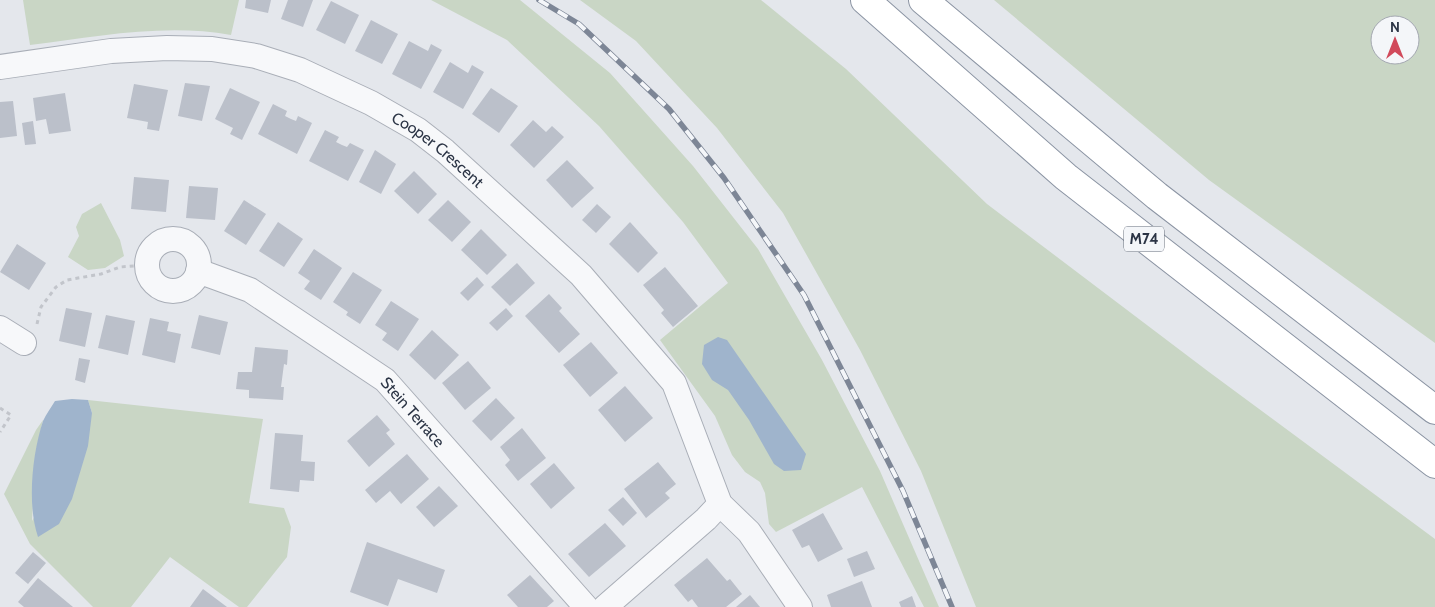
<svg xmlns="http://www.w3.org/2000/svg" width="1435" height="607" font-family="Cabin,sans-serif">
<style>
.green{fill:#c9d6c5;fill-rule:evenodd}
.water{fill:#9fb4cc}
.building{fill:#bbc0ca}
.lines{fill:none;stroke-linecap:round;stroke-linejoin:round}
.street-casing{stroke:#a9aeb7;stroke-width:26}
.highway-casing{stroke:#8b94a3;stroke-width:30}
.path{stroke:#c2c5cb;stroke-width:3;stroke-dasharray:4 4;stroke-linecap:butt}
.street{stroke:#f7f8fa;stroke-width:24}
.highway{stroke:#fff;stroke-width:28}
.rail-casing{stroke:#7d8696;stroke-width:5.5}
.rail{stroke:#f4f6f9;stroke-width:4;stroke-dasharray:11;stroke-linecap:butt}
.labels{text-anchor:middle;stroke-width:4.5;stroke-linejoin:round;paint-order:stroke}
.shield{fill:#f4f6f9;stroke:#676e7b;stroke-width:1}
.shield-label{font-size:15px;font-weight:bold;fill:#2b3445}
.street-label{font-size:16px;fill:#2b3445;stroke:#f4f6f9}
</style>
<rect width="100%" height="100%" fill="#e4e7ec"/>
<g class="green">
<path d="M23 0H239L231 35C164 23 96 37 30 45Z"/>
<polygon points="431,0 520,0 610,73 693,166 758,249 822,360 880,471 939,607 924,607 862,487 776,532 769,524 765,493 760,482 745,472 732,455 715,416 660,340 728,283 683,222 599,126 507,40"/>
<polygon points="580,0 761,0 846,69 987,204 1209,372 1435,539 1435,607 976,607 921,471 860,350 783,213 717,128 636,41"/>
<path d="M994 0H1435V343L1209 180ZM1380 25H1410V55H1380Z"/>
<polygon points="101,203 120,240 124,256 105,268 88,270 68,257 79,236 76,227 82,214"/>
<polygon points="88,400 263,419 249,503 284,508 291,527 287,557 247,607 239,607 170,557 131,607 93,607 30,544 4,494 36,430 43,420 36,451 32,521 92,413"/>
</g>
<g class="water">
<polygon points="718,337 727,340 806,454 801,470 784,471 774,464 749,420 728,390 712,380 702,364 704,345"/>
<path d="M72 399 88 400 92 413 88 446 72 499 59 524 38 537C27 505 32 454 43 421 46 414 51 408 55 401Z"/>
</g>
<g class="building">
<polygon points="246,0 271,0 268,13 245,8"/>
<polygon points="288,0 313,0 303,27 281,19"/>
<polygon points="331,1 359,15 345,44 316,30"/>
<polygon points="371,20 398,34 382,64 355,51"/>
<polygon points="409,41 428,51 431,44 442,50 421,89 392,74"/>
<polygon points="450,62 468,73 472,65 484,72 463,109 433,92"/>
<polygon points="185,83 210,86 202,121 178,116"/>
<polygon points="134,84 168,90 159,131 147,129 148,122 127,118"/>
<polygon points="230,88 260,102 242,140 230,134 233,128 215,119"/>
<polygon points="491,88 518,106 499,133 472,114"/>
<polygon points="65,93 71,131 49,134 46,119 36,121 33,98"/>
<polygon points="13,101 17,136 0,138 0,102"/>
<polygon points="273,104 287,111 285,116 291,119 296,121 298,116 312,123 297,154 258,134"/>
<polygon points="533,120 546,132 552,126 564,137 534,168 510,145"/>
<polygon points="33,121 36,144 25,145 22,123"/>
<polygon points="325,130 339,137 336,142 342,145 347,147 350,143 364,150 348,181 309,161"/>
<polygon points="375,150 396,164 381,194 359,182"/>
<polygon points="567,160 594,188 572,208 546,180"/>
<polygon points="414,171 437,194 418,214 394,191"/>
<polygon points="134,177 169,180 166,212 131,209"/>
<polygon points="189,186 218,188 215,220 186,218"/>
<polygon points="244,200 266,214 246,245 224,231"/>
<polygon points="448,200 471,222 452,242 428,220"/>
<polygon points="597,204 611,217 596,233 582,220"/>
<polygon points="278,222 303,239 284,267 259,251"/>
<polygon points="630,222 658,253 638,273 609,244"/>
<polygon points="481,229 507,255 487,275 461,250"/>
<polygon points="17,244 46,263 29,290 0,272"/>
<polygon points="314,249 342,268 321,300 304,289 310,281 298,273"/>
<polygon points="517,263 535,283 510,306 491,287"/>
<polygon points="665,267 698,306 673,327 661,313 664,310 643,285"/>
<polygon points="353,272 382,290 360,324 346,315 348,312 333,302"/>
<polygon points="477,277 484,285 468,301 460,293"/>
<polygon points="549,294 562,308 559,311 580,334 559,353 525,316"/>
<polygon points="391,301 419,319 398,351 382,340 387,333 375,325"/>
<polygon points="66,308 92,313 85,347 59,341"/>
<polygon points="506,308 513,316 497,331 489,323"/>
<polygon points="106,315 135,321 128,355 98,348"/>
<polygon points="199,315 228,322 220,355 191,348"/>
<polygon points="150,318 169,322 167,331 181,334 175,363 142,355"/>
<polygon points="432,330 459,355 435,380 409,355"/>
<polygon points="591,342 618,373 590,397 563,365"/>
<polygon points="255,347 288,350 287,365 284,364 281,387 284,387 283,400 249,398 249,390 236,389 238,372 252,372"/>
<polygon points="79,358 90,360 85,383 75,380"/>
<polygon points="468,361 491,388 465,410 442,383"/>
<polygon points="625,386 653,418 625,442 598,410"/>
<polygon points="496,398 515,418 491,441 472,421"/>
<polygon points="377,415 390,430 386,433 395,444 369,467 347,441"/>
<polygon points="522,428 546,458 518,481 505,465 510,460 500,447"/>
<polygon points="275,433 303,435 301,461 315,462 314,481 300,480 299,492 270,489"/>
<polygon points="407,454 429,479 401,504 390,491 376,503 365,490"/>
<polygon points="658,462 676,484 665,493 670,498 646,518 624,489"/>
<polygon points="554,463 575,488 551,509 530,484"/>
<polygon points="439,486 458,506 434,527 416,507"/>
<polygon points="623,497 637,513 623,526 608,510"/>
<polygon points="823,513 843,549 818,562 809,545 802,548 792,530"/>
<polygon points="605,523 626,546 589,577 568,554"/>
<polygon points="367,542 445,570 437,593 398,579 388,606 350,592"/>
<polygon points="867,551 875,569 854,577 847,559"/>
<polygon points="33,552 46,563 28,584 15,573"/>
<polygon points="707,558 727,581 730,579 742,594 726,607 698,607 692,599 688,602 674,585"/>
<polygon points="530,575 554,601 547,607 518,607 507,595"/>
<polygon points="38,578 73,607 24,607 18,602"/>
<polygon points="862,581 872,607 831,607 827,595"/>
<polygon points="203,589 227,607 190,607"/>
<polygon points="750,595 760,607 736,607"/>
<polygon points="912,596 916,607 901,607 899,602"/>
</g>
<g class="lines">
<g class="street-casing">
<g id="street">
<path id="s1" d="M0 67 111 51 167 48 212 49 256 56 300 70 371 103 418 130 445 151 581 275 674 383 720 504 749 532 800 607"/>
<circle cx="173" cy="265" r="26"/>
<path id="s2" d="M198 271 250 290 385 380 586 607"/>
<polyline points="0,328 24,343"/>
<polyline points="605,607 706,519 720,504"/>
</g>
</g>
<g class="highway-casing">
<g id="highway">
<polyline points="865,0 1066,177 1435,464"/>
<polyline points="923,0 1157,196 1435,410"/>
</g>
</g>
<g class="path">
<polyline points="37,324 41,307 56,287 67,280 101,274 120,267 147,265"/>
<polyline points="0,408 11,415 0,432"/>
</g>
<use href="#street" class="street"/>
<use href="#highway" class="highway"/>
<g class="rail-casing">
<polyline id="rail" points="539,0 579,24 669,109 724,178 804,295 903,491 952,607"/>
</g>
<use href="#rail" class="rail"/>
</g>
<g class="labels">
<rect class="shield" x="1124" y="226.5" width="40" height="25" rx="4"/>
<g class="shield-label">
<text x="1144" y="244">M74</text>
</g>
<g class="street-label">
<text dy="6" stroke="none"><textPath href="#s1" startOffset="464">Cooper Crescent</textPath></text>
<text dy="6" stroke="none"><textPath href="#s2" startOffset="260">Stein Terrace</textPath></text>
</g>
</g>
<g transform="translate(1395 40)"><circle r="24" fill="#f4f6f9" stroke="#a4a8b1"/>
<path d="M0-4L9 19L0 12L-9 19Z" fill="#d1495b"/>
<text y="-8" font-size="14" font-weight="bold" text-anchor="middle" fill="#2b3445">N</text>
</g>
</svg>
